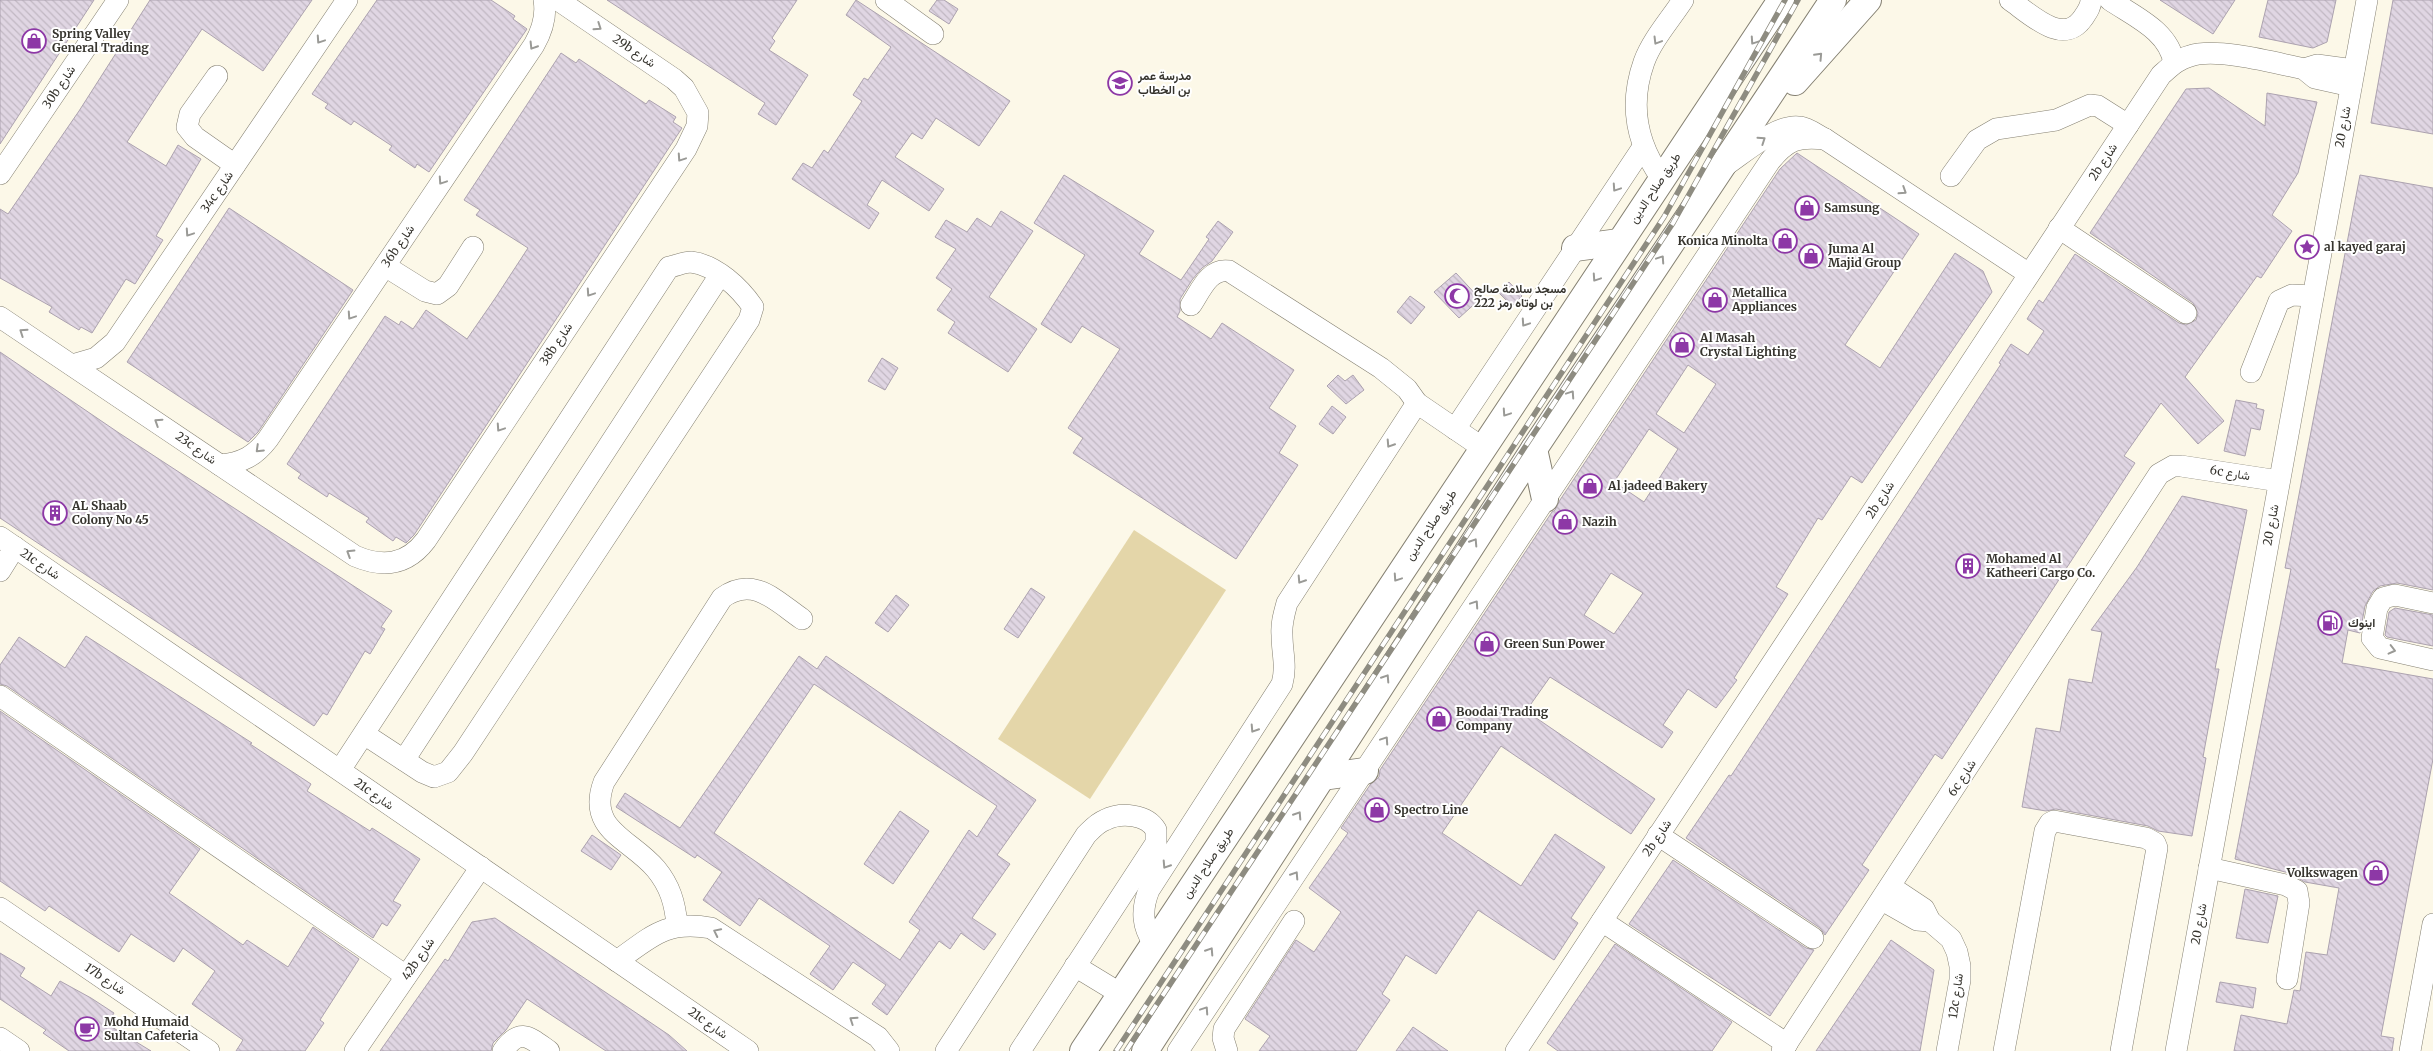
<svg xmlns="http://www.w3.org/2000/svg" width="2433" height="1051" font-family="Merriweather,Vazirmatn,serif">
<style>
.park{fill:#e4d6a9}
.building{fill:url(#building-back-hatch);stroke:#aca2af;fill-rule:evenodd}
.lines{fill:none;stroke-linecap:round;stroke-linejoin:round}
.minor-casing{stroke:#858072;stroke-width:22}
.major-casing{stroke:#858072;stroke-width:28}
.minor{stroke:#fff;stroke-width:21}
.major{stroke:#fff;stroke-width:26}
.rail-casing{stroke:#8e8c81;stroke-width:5.5}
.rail{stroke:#fff;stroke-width:4;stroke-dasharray:11;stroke-linecap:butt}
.oneway{stroke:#9a9a96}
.labels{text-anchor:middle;stroke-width:4;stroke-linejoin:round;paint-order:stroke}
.poi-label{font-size:12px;font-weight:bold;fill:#36342e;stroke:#fff;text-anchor:start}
.street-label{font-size:12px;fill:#36342e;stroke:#fff}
</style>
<defs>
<pattern id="building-back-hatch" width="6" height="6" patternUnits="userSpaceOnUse" patternTransform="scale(1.25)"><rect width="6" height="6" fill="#e0d6e3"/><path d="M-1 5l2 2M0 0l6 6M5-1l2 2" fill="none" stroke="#c1b8c3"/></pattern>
</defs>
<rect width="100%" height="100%" fill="#fcf8e8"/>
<polygon class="park" points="1134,530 1226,590 1090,799 998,739"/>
<g class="building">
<polygon points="0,0 94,0 0,144"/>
<polygon points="150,0 312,0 263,71 202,29 161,90 127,142 166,166 178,145 201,159 156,236 163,240 135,284 126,279 92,333 81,327 79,330 49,312 52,307 0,278 0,209 8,214 79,111"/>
<polygon points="377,0 491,0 515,16 513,19 527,29 429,172 417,164 415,168 389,150 392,146 354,121 351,125 325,108 328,104 312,94"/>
<polygon points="607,0 797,0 772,38 775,41 769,50 808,75 776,125 758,114 765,103"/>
<polygon points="856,0 1010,101 979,146 936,118 922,139 912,133 895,157 944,189 929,211 882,180 867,205 879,213 869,229 792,179 803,163 812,168 824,150 828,153 862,101 853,95 864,78 868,80 891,47 846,15"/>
<polygon points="937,0 944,0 958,9 949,24 929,11"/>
<polygon points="2160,0 2235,0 2213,34"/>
<polygon points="2268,0 2336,0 2327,42 2313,48 2259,37"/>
<polygon points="2393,0 2433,0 2433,134 2371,123"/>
<polygon points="561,53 576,63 579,59 646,104 649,100 676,117 673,122 682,128 414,535 406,543 396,537 393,541 366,522 369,518 329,493 327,497 298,478 301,474 287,464 385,316 399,325 401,321 413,329 426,310 467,339 496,297 528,248 476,215 480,210 464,200"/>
<polygon points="2209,88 2265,126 2267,93 2317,102 2298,173 2272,215 2292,231 2261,278 2257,276 2185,377 2224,421 2198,444 2161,403 2124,456 2135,463 1942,759 1935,754 1862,865 1869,870 1825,935 1820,928 1686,838 1729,775 1731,776 1802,668 2001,364 1999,363 2011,344 2028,355 2044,331 2027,319 2039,300 2043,303 2075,254 2179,323 2186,325 2196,320 2198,313 2193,303 2090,233 2186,89"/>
<path d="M1797 153 1919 234 1845 345 1880 368 1955 253 1983 271 1992 292 1862 483 1851 476 1822 520 1818 518 1776 587 1788 594 1734 678 1737 680 1716 708 1688 689 1663 725 1673 732 1662 748 1550 677 1526 711 1655 799 1631 834 1501 746 1442 833 1521 886 1555 834 1605 867 1571 918 1578 923 1554 960 1478 910 1436 974 1406 955 1382 994 1390 1000 1356 1051H1259L1270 1036 1245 1019 1296 940 1314 952 1341 912 1309 888 1348 833 1341 828 1370 785 1379 777 1380 770 1552 512 1555 510 1560 500 1780 169ZM1688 365 1716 384 1684 433 1656 414ZM1649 429 1678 449 1644 502 1614 482ZM1611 573 1643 593 1614 634 1584 615Z"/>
<polygon points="1064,175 1154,231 1139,254 1181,280 1209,239 1206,237 1218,221 1233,232 1212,261 1202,268 1192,280 1180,299 1180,311 1177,317 1211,339 1222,323 1294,370 1269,408 1296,426 1279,453 1298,465 1236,559 1073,453 1083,438 1068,428 1120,349 1082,326 1071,343 1041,324 1085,255 1034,223"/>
<polygon points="2360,175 2433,188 2433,590 2397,583 2380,586 2373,591 2365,606 2360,633 2348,630 2342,663 2433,679 2433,759 2381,1036 2394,1038 2392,1051 2234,1051 2241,1015 2287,1024 2294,990 2300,991 2306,952 2327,955 2339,888 2305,882 2289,873 2235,859 2291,569 2285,568"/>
<polygon points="229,208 353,290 258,432 248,442 127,362"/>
<polygon points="1001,211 1033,231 989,297 1037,329 1008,372 948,333 955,322 937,310 952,289 936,278 956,249 935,237 946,220 967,232 977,218 991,227"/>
<polygon points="1456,273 1480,299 1459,318 1434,292"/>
<polygon points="1509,282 1522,296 1512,306 1498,292"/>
<polygon points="1410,296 1425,307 1411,324 1397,312"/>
<polygon points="0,352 119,433 392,611 381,627 385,629 370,654 365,651 327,715 323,713 314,726 0,518"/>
<polygon points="882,358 898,368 885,390 868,381"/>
<polygon points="1338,375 1345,381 1353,375 1364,390 1346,404 1327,386"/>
<polygon points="2236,400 2257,404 2256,408 2264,410 2260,430 2251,428 2245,456 2224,451"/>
<polygon points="1332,406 1346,417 1333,434 1319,424"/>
<polygon points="2182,496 2247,510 2215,669 2219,669 2203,757 2206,758 2192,836 2158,831 2148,826 2056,809 2046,811 2022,807 2036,728 2060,732 2069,679 2092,683 2102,632 2091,630 2137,567"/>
<polygon points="1031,588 1045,597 1018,638 1004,629"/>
<polygon points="896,595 909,605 888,632 875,623"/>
<polygon points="2395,608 2433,615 2433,646 2387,637 2385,635 2389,612"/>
<polygon points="86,636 252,743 250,744 311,784 307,791 370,831 372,828 420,859 393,901 401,905 387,926 382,923 373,938 7,686 0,684 0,665 19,637 65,668"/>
<path d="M799 656 817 669 826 656 1036 800 997 855 1010 864 972 918 996 934 984 950 961 933 950 949 939 941 887 1015 872 1004 886 985 853 962 833 990 810 974 830 946 759 898 740 926 703 900 722 872 697 855 695 858 616 807 625 793 680 828ZM814 684 997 806 977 837 969 830 909 922 920 930 900 960 714 833Z"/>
<polygon points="0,711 200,849 169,893 243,945 247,940 288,967 313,927 359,959 320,1020 324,1023 305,1051 236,1051 243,1040 192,1004 215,971 183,948 174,962 131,934 119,952 49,906 45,911 0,881"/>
<polygon points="900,811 929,831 893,884 864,864"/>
<polygon points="592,835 621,855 611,870 581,851"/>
<polygon points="1673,860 1806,948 1814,950 1770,1016 1629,924"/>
<polygon points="2245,889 2278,896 2268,943 2236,938"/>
<polygon points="495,918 669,1035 687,1051 606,1051 527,999 506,1030 493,1043 491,1051 380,1051 445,959 448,961 472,922"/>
<polygon points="1891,940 1934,970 1920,1051 1816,1051"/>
<polygon points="1615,944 1732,1022 1712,1051 1558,1051 1547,1043"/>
<polygon points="0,953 25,968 20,976 51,996 60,981 91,998 114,1013 107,1024 151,1051 69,1051 43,1033 46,1030 0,999"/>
<polygon points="2220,982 2256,988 2253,1008 2216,1002"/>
<polygon points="1413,1027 1448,1051 1396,1051"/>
</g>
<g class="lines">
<g class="minor-casing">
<g id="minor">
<polyline points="886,0 933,34"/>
<path d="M2010 0C2030 14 2063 47 2083 18 2087 12 2091 7 2091 0"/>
<path d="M2110 0C2135 17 2169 31 2174 63"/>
<polyline points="2304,69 2317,65 2354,70"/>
<polyline points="217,76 190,114 187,127 195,137 235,165"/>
<path d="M1726 165C1744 153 1778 123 1800 127 1808 128 1817 135 1825 139L2029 274"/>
<polyline points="0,174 118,0"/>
<polyline points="1951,176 1977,140 1996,129 2056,120 2090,105 2098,106 2128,125"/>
<path d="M1662 179C1636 143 1629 104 1644 62 1652 40 1670 20 1683 0"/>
<polyline points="2059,228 2186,313"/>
<polyline points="385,266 425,291 437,294 448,286 473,247"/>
<path d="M1191 305C1201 290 1209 268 1229 271L1381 368 1407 389 1417 403 1483 448"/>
<path d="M0 317 355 556C383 568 407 565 426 540L686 149 697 126 698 113 684 88 674 79 558 0"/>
<polyline points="72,365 96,358 115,342 347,0"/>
<polyline points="2251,372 2279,301 2292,295 2313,296"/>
<polyline points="1455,429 1643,147"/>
<path d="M220 465C242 463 255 456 268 439L534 45C542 31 547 17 544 0"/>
<polyline points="0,537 748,1051"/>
<polyline points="0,571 15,547"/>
<polyline points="2433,603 2395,595 2383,598 2377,608 2372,638 2380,648 2433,660"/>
<polyline points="0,696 406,976"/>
<polyline points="404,760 720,275"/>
<path d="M340 770 669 267C675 266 685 262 691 262 716 265 740 288 753 307L749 320 463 753 448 772 434 777 422 772 364 734"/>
<polyline points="1658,835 1813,938"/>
<polyline points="2209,868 2286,885 2297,891 2299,903 2287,979"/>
<polyline points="1891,887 1924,909 1930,921 1951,939 1957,952 1960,966 1960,980 1947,1051"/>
<polyline points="1882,900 1917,920 1930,921"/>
<polyline points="0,908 209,1051"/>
<polyline points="1602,921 1787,1044"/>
<path d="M677 925C675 903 670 886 656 869 631 839 586 830 604 782L722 598C753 575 776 601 802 619"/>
<path d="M1154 944C1142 926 1141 910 1149 890L1282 684C1287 666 1282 653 1282 635 1281 624 1284 614 1287 603L1417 403"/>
<path d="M617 961C652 936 666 920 711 928L878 1037 889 1051"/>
<polyline points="1075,966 1121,994"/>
<polyline points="0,1038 19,1051"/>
<polyline points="355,1051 481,867"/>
<path d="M503 1051C520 1027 529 1037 549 1051"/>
<path d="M946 1051 1086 835C1092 829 1097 823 1105 820 1121 812 1147 814 1156 830V843L1020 1051"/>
<path d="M1178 1051 1770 161C1787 140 1797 136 1825 139"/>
<polyline points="1227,1051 1223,1038 1224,1029 1294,921"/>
<path d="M1516 1051 2161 75C2170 67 2178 59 2190 56 2216 47 2276 63 2304 69L2315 78 2351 86"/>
<polyline points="1782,1051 2159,474 2173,466 2181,466 2279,481"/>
<polyline points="2004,1051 2045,831 2050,823 2054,821 2146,838 2155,843 2157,848 2121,1051"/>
<polyline points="2176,1051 2367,0"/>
<polyline points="2410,1051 2433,924"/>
</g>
</g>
<g class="major-casing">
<g id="major">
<polyline points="1795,82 1868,0"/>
<polyline points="1575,248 1619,242"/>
<polyline points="1534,449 1545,499"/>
<polyline points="1322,777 1365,771"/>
<polyline points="1083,1051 1781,0"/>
<polyline points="1145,1051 1534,449 1833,0"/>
</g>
</g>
<use href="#minor" class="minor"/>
<use href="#major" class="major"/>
<g class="rail-casing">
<g id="rail">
<polyline points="1116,1051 1664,217 1785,0"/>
<polyline points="1126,1051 1673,223 1798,0"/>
</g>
</g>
<use href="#rail" class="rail"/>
</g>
<defs><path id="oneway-chevron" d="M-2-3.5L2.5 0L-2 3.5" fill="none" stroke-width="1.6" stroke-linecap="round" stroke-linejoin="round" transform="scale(1.25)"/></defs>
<g class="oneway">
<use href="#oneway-chevron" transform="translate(598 27) rotate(34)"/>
<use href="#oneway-chevron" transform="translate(320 40) rotate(124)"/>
<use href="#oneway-chevron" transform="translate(1657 41) rotate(121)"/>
<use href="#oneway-chevron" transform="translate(1754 41) rotate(124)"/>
<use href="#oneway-chevron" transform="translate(533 46) rotate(122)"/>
<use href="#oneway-chevron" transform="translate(1819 56) rotate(-47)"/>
<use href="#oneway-chevron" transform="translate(1762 140) rotate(-34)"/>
<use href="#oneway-chevron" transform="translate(681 158) rotate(124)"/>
<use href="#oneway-chevron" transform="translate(442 181) rotate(124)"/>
<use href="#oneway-chevron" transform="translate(1616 188) rotate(124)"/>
<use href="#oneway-chevron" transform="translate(1903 191) rotate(33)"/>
<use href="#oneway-chevron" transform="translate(189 233) rotate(124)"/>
<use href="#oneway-chevron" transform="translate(1661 259) rotate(-56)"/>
<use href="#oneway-chevron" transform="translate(1596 278) rotate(124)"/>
<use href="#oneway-chevron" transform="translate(590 293) rotate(124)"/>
<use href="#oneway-chevron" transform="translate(351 316) rotate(124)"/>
<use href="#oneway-chevron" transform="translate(1525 323) rotate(124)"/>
<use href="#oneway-chevron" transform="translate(23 332) rotate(-146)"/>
<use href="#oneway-chevron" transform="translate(1571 394) rotate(-56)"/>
<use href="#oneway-chevron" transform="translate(1506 413) rotate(124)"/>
<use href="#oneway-chevron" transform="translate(158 422) rotate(-147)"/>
<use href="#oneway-chevron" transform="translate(500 428) rotate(124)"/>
<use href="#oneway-chevron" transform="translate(1390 444) rotate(123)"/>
<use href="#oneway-chevron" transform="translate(259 449) rotate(136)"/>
<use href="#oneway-chevron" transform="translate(1474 542) rotate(-57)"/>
<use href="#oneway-chevron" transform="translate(350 553) rotate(-148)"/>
<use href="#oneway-chevron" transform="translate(1397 578) rotate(124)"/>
<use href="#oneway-chevron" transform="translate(1301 580) rotate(123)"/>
<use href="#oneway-chevron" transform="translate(1475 604) rotate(-56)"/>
<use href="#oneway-chevron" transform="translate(2392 650) rotate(14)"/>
<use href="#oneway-chevron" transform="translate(1386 678) rotate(-57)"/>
<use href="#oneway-chevron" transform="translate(1254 729) rotate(123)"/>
<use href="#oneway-chevron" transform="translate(1385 740) rotate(-56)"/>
<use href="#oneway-chevron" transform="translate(1298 815) rotate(-57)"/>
<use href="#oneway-chevron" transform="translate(1166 865) rotate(123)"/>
<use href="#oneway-chevron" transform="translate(1295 875) rotate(-57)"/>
<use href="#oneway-chevron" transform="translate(717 932) rotate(-154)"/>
<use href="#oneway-chevron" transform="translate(1210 951) rotate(-57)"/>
<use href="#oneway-chevron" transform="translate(1205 1010) rotate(-56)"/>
<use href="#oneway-chevron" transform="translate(853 1020) rotate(-146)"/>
</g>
<defs>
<g id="shop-ring" transform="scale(1.25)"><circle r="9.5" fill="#fff" stroke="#8d38a6" stroke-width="1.5"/><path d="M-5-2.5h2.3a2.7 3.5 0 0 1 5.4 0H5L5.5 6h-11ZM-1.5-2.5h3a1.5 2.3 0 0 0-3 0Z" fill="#8d38a6"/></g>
<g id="school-ring" transform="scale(1.25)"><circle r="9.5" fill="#fff" stroke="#8d38a6" stroke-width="1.5"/><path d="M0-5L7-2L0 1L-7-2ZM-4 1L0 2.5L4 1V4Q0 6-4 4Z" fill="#8d38a6"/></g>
<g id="sight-ring" transform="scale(1.25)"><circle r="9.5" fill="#fff" stroke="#8d38a6" stroke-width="1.5"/><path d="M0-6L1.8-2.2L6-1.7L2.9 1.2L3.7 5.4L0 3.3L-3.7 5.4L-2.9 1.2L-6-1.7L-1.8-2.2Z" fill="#8d38a6"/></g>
<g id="mosque-ring" transform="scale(1.25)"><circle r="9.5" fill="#fff" stroke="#8d38a6" stroke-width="1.5"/><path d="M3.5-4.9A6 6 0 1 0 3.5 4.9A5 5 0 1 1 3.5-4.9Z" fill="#8d38a6"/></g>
<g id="building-ring" transform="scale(1.25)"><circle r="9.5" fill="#fff" stroke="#8d38a6" stroke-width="1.5"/><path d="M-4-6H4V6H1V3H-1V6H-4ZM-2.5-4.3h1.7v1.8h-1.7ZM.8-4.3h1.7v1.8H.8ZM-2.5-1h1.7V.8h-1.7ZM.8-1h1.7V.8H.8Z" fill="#8d38a6"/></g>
<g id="fuel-ring" transform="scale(1.25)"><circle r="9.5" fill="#fff" stroke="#8d38a6" stroke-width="1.5"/><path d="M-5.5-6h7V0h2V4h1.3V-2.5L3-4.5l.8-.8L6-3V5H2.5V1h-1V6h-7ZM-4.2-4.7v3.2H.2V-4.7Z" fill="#8d38a6"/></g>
<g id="cafe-ring" transform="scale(1.25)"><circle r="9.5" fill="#fff" stroke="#8d38a6" stroke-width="1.5"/><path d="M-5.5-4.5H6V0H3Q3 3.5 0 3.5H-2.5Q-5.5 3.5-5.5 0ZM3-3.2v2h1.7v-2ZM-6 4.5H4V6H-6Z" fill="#8d38a6"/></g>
</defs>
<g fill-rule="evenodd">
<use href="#shop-ring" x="34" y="41"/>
<use href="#school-ring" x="1120" y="83"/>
<use href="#shop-ring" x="1807" y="208"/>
<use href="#shop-ring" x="1785" y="241"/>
<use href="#sight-ring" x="2307" y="247"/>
<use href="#shop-ring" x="1811" y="256"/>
<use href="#mosque-ring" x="1457" y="296"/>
<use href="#shop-ring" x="1715" y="300"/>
<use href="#shop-ring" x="1682" y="345"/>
<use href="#shop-ring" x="1590" y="486"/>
<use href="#building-ring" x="55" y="513"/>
<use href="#shop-ring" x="1565" y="522"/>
<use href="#building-ring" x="1968" y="566"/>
<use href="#fuel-ring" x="2330" y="623"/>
<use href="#shop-ring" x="1487" y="644"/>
<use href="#shop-ring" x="1439" y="719"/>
<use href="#shop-ring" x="1377" y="810"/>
<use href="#shop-ring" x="2376" y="873"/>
<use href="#cafe-ring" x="87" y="1029"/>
</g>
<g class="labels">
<g class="poi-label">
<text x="52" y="38">Spring Valley<tspan x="52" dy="14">General Trading</tspan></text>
<text x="1138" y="80">مدرسة عمر<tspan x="1138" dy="14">بن الخطاب</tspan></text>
<text x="1824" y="212">Samsung</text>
<text x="1768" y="245" text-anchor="end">Konica Minolta</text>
<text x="2324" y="251">al kayed garaj</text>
<text x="1828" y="253">Juma Al<tspan x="1828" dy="14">Majid Group</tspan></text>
<text x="1474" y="293">مسجد سلامة صالح<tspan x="1474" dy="14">بن لوتاه رمز 222</tspan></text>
<text x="1732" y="297">Metallica<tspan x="1732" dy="14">Appliances</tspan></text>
<text x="1700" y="342">Al Masah<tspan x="1700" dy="14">Crystal Lighting</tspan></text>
<text x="1608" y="490">Al jadeed Bakery</text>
<text x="72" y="510">AL Shaab<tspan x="72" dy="14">Colony No 45</tspan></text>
<text x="1582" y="526">Nazih</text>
<text x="1986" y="563">Mohamed Al<tspan x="1986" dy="14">Katheeri Cargo Co.</tspan></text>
<text x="2348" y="627">اينوك</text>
<text x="1504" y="648">Green Sun Power</text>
<text x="1456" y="716">Boodai Trading<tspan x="1456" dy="14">Company</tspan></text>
<text x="1394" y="814">Spectro Line</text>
<text x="2358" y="877" text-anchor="end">Volkswagen</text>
<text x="104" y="1026">Mohd Humaid<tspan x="104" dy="14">Sultan Cafeteria</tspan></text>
</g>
<g class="street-label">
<text transform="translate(634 51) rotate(34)" y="4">29b شارع</text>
<text transform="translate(59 87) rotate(-56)" y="4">30b شارع</text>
<text transform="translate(2343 127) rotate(-80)" y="4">شارع 20</text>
<text transform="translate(2103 162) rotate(-57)" y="4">2b شارع</text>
<text transform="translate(1655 188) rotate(-56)" y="4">طريق صلاح الدين</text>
<text transform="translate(217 192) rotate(-56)" y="4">34c شارع</text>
<text transform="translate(398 246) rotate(-56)" y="4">36b شارع</text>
<text transform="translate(556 344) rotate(-56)" y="4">38b شارع</text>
<text transform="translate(196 448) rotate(35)" y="4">23c شارع</text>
<text transform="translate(2230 473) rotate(9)" y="4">6c شارع</text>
<text transform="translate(1880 500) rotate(-57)" y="4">2b شارع</text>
<text transform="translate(1431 525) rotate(-56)" y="4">طريق صلاح الدين</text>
<text transform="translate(2271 525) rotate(-80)" y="4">شارع 20</text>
<text transform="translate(40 564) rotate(34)" y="4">21c شارع</text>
<text transform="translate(1962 778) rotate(-57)" y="4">6c شارع</text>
<text transform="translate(374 794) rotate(35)" y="4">21c شارع</text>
<text transform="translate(1657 838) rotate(-56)" y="4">2b شارع</text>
<text transform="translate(1208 863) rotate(-56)" y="4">طريق صلاح الدين</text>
<text transform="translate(2199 924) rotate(-80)" y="4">شارع 20</text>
<text transform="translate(418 959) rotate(-56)" y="4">42b شارع</text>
<text transform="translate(105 979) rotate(34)" y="4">17b شارع</text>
<text transform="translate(1956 996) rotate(-82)" y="4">12c شارع</text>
<text transform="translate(708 1023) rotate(35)" y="4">21c شارع</text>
</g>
</g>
</svg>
